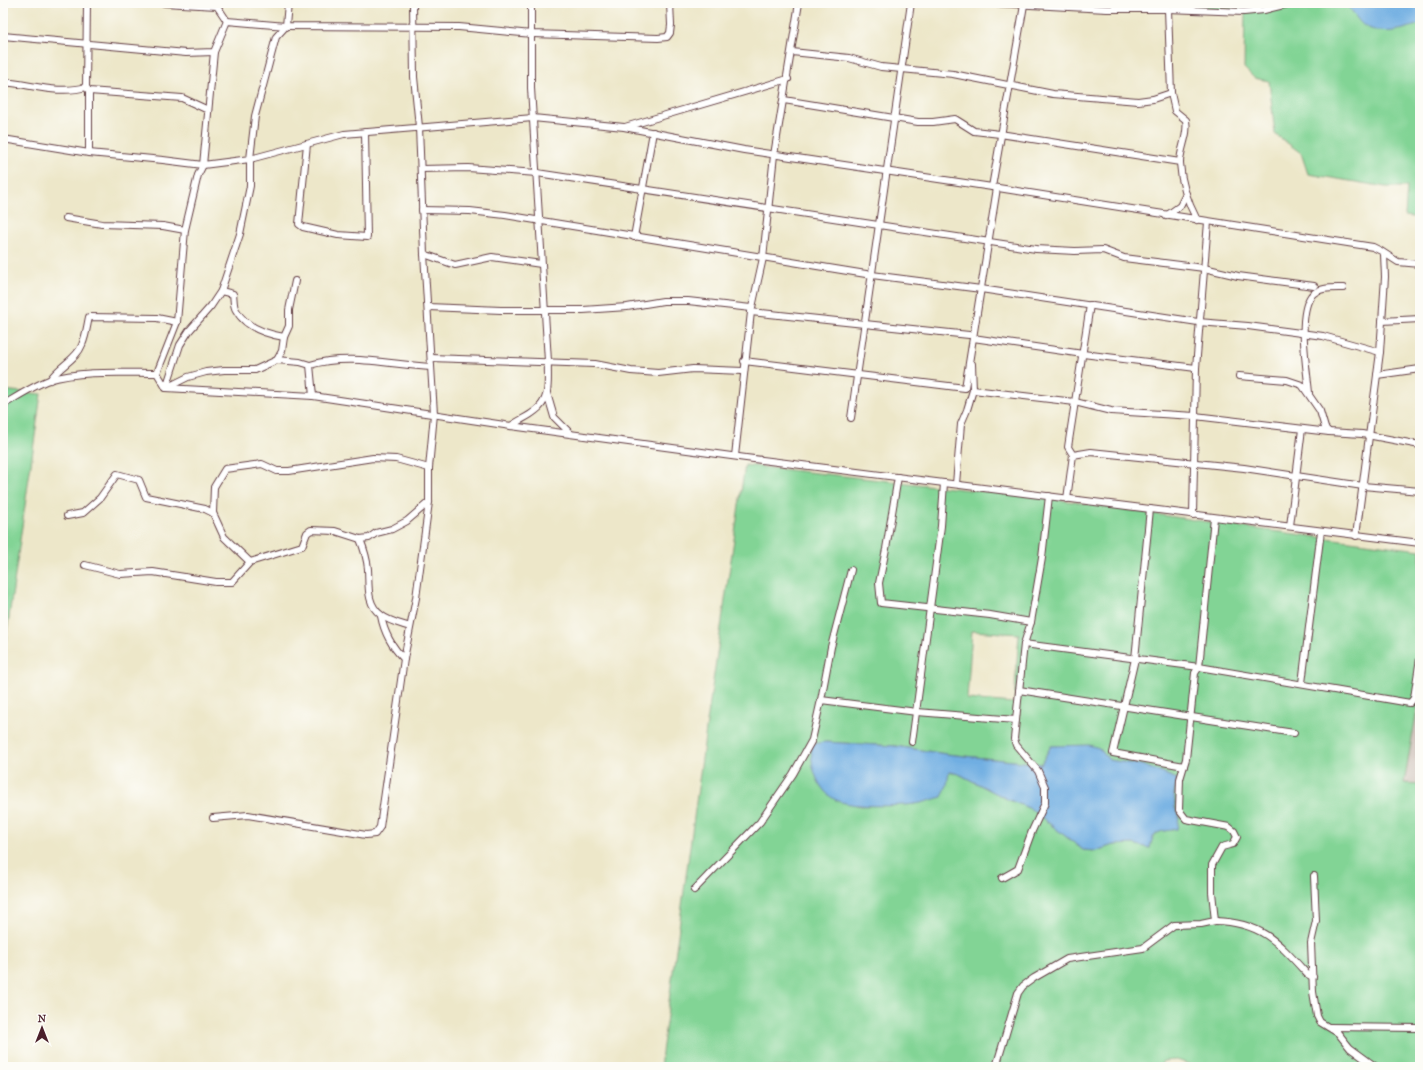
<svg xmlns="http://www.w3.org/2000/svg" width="1423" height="1070" font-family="'IM FELL French Canon',serif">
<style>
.industrial{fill:#cec1b9}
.green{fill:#82d495;stroke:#667a60;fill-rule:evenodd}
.water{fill:#6faee2;stroke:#5c6686}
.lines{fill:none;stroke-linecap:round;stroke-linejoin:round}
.minor-casing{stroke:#623d43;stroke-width:8}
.minor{stroke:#fff;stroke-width:6}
</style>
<rect width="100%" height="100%" fill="#fdfcf7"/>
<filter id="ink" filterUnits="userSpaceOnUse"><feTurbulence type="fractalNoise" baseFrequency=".025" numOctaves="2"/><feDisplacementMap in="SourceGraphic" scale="8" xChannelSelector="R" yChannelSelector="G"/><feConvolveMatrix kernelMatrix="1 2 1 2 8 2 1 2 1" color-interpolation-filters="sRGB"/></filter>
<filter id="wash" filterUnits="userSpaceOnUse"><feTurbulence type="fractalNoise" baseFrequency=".012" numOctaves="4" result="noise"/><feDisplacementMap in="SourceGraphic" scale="16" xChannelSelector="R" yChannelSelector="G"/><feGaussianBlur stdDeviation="0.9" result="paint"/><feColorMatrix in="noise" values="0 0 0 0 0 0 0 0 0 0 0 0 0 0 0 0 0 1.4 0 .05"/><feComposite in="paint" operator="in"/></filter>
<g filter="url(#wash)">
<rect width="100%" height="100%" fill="#ede7c9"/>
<polygon class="industrial" points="1420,693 1420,784 1404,783"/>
<g class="green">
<polygon points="1103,3 1420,3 1420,218 1405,216 1407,187 1386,187 1308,174 1301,153 1275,134 1269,81 1254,78 1244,68 1245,10 1120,6 1103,5"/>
<polygon points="3,390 41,394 3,659"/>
<path d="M745 465 1061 500 1249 528 1420 550V693L1404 783 1420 784V1067H1197L1177 1060 1163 1061 1160 1067H660L707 722ZM972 631 1019 634 1014 703 967 699ZM825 742 895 746 946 754 1041 764 1051 746 1099 748 1109 760 1142 765 1177 779C1176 785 1174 791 1174 796 1175 808 1179 817 1177 829 1161 832 1153 829 1150 848L1133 844 1113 845 1096 851 1083 850 1031 809 1007 799 959 774 948 772 916 804 861 806 836 800Z"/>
</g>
<g class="water">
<path d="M1346 3H1420V24C1401 30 1382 37 1363 25 1357 20 1351 9 1346 3Z"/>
<path d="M825 742 895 746 946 754 1041 764 1051 746 1089 745 1099 748 1109 760 1142 765 1177 779 1174 794 1175 808 1179 817 1177 829C1161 832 1153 829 1150 848L1133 844 1113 845 1096 851 1083 850 1031 809 1007 799 959 774 949 772 947 785 942 797C933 799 924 803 915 804 897 806 852 808 836 800 817 791 809 763 812 744Z"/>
</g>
</g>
<g filter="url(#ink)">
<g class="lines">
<g class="minor-casing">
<g id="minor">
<polyline points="87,3 86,87 89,91 89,153"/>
<polyline points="164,3 217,6 227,21"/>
<polyline points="288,3 286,26 276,37 255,116 250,159 250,186 240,234 221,291 211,306 189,331 180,345 166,388 188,377 206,372 224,370 255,370 277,360 282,351 284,337 289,326 289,310 295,281"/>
<polyline points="993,3 1107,9 1168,9 1244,12 1264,10 1292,3"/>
<path d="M1168 9 1171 93 1175 111 1186 120C1189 135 1180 148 1180 163 1181 182 1188 203 1197 220"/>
<polyline points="3,36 186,53 214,52 227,21 286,26 459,27 532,34 658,38 667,37 670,33 671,25 670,3"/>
<polyline points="214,52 203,165 250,159 344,134 533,118 624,127 744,150 992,187 1373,247 1381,251 1398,262 1420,264"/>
<polyline points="792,52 849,58 881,67 953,74 1053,94 1138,101 1153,99 1171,93"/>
<path d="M3 82C30 84 59 95 86 87"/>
<polyline points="89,91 182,98 208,110"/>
<polyline points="784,100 918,122 933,122 955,119 974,131 1000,134 1180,162"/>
<polyline points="625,127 788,79"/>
<polyline points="3,139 89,153 163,160 203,165 198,175 185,230 177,322 157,373"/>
<polyline points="307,144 299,224 303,227 338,235 367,237 365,132"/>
<polyline points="421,169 468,168 537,173 1036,249 1075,251 1103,250 1124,258 1204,268 1238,276 1314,286"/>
<polyline points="992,187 1024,5"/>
<polyline points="422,210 470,211 505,215 872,275 981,289 1198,322 1248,326 1323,336 1380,352"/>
<polyline points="1166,216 1180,206 1186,194"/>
<polyline points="66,218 102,224 163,226 185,230"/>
<polyline points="634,237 653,132"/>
<polyline points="424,254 455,265 492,257 541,264"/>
<path d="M221 291 233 294C234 299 233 306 236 310 245 327 266 334 284 337"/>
<polyline points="428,307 501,310 583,310 627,307 663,301 688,301 751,308"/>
<polyline points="751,312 969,335"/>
<polyline points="1382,321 1420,319"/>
<polyline points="973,338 1083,354 1196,368"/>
<polyline points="431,358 595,364 631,371 658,373 693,369 743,371"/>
<polyline points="277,360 300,362 310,365"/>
<polyline points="744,361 965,388 997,188"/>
<polyline points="1377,375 1420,369"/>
<polyline points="1239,376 1287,380 1302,385 1320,411 1325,428 1329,432 1362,434 1420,445"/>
<path d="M50 380C58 367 77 359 82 345 86 336 87 326 89 317L157 318 177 322"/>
<polyline points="973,390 1075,402 1111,411 1195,416 1329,432"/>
<polyline points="547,393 554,417 571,434"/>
<path d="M1309 393C1307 368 1297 316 1311 296 1318 287 1333 288 1343 288"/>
<path d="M313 396 310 365C349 353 391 365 431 367"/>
<path d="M3 405C18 396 33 386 49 380 81 370 124 373 157 373L166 388 313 396 511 426 746 458 1420 543"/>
<polyline points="851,418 911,3"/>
<path d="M511 426C519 420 528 417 535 411 552 399 547 379 548 361L531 88V3"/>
<polyline points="1073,455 1091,452 1244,468 1363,486 1420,491"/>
<polyline points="735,456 751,312 763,258 774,155 799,3"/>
<polyline points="898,477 886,549 879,583 881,603 990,615 1031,622"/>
<polyline points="956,484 961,424 967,410 973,390 972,364"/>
<polyline points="1067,499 1073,455 1068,447 1090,305"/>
<polyline points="1150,509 1135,659 1113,753 1184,766"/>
<polyline points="1193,515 1196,368 1208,222"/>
<polyline points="67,516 83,513 100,498 117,474 139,480 146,497 205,509 213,513"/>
<polyline points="1290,526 1302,429"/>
<polyline points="1356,536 1380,352 1385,277 1384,254"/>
<path d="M360 539C364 549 367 558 368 569 369 585 366 604 381 615 388 621 401 624 410 627"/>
<polyline points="250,562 224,537 213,513 214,487 225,469 262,464 277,471 289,471 373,458 396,459 429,468"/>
<polyline points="85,565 120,574 153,572 216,582 232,582 250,562 302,546 307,533 311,530 335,531 360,539 369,538 376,533 392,529 407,521 429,502"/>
<path d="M381 616C384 632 393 648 404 659"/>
<polyline points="1024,644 1199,667 1410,703 1414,698 1420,658"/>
<polyline points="1302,683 1321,531"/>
<polyline points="1019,690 1294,733"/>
<polyline points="821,700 831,647 851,570"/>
<polyline points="912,742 941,526 944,483"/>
<polyline points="213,818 248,815 366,835 375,834 380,827 404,659 416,598 429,502 429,468 434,414 424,254 419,127 414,77 413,3"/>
<polyline points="1314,876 1316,921 1311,943 1313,992 1317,1016 1320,1022 1338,1033 1350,1048 1376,1067"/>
<polyline points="1002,878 1018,869 1032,831 1045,803 1045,787 1038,771 1016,745 1014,739 1024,644 1031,622 1042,558 1049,496"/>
<polyline points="694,890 760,822 793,774 812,740 821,700 917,712 1016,720"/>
<path d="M1215 921C1261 922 1278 942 1307 974L1313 977"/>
<polyline points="1329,1027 1420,1028"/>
<polyline points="996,1067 1018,993 1023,986 1034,978 1067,959 1143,948 1174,925 1201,924 1215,921 1212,892 1212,865 1222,847 1233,844 1237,837 1234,831 1229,827 1186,819 1179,810 1180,779 1186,759 1195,673 1199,667 1214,518"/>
</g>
</g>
<use href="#minor" class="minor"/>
</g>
</g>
<rect width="1423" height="1070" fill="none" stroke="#fdfcf7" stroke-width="16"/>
<g transform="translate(42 1028)" stroke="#fdfcf7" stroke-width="3" paint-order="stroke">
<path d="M0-3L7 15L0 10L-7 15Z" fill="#4a1f2b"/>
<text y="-6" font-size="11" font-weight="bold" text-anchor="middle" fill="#4a1f2b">N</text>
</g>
</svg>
